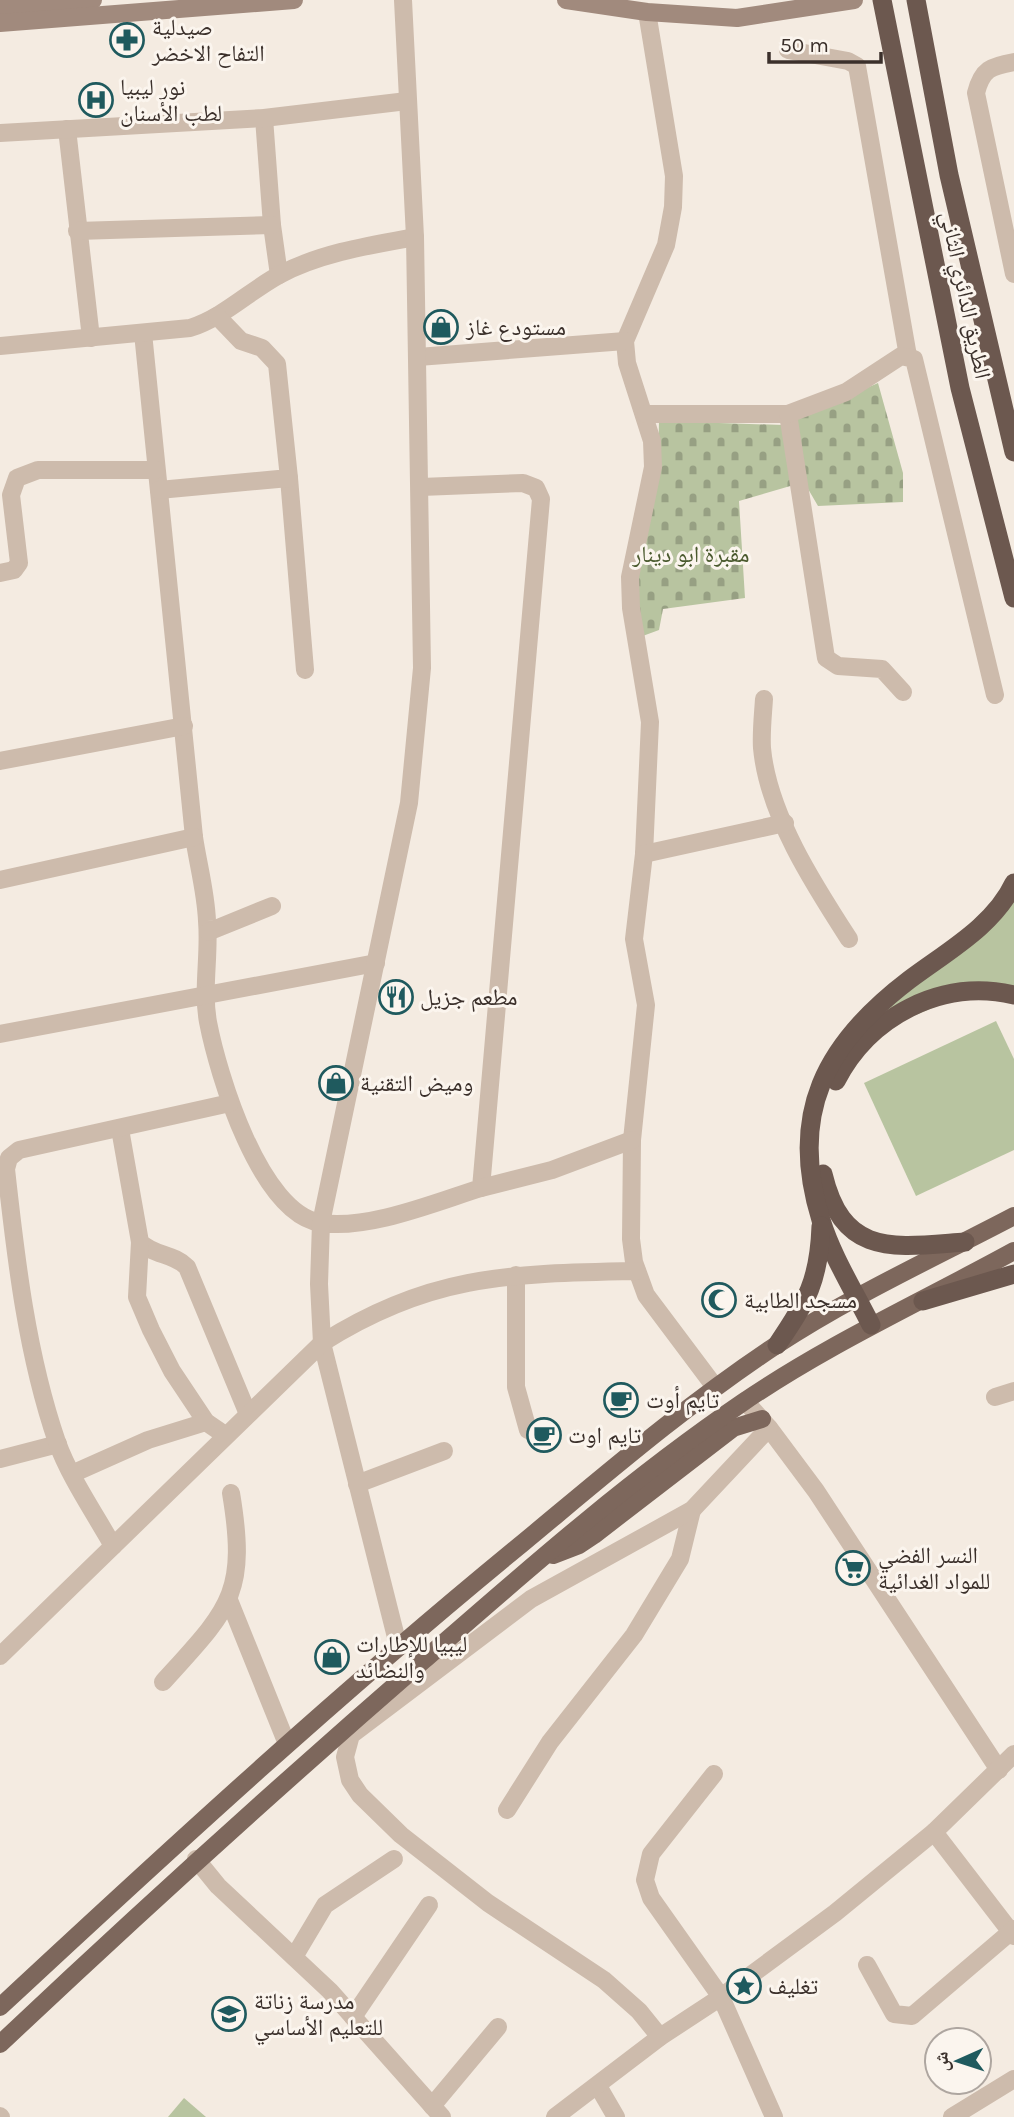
<svg xmlns="http://www.w3.org/2000/svg" width="1014" height="2117" font-family="Karla,'Noto Naskh Arabic',sans-serif">
<style>
.green{fill:#b8c4a0}
.cemetery{fill:url(#cemetery-stones)}
.lines{fill:none;stroke-linecap:round;stroke-linejoin:round}
.minor{stroke:#cdbbac;stroke-width:18}
.tertiary{stroke:#cdbbac;stroke-width:18}
.secondary{stroke:#a18a7d;stroke-width:18}
.primary{stroke:#7d675c;stroke-width:18}
.trunk{stroke:#6c584f;stroke-width:19}
.labels{text-anchor:middle;stroke-width:6;stroke-linejoin:round;paint-order:stroke}
.poi-label{font-size:23px;fill:#3b302b;stroke:#fbf5ee;text-anchor:start}
.street-label{font-size:23px;fill:#3b302b;stroke:#fbf5ee}
.park-label{font-size:23px;fill:#4a5a2e;stroke:#fbf5ee}
</style>
<defs>
<pattern id="cemetery-stones" width="16" height="16" patternUnits="userSpaceOnUse" patternTransform="scale(1.75)"><rect width="16" height="16" fill="#b8c4a0"/><path d="M2 7V4a2 2 0 0 1 4 0v3zM10 15v-3a2 2 0 0 1 4 0v3z" fill="#97a083"/></pattern>
</defs>
<rect width="100%" height="100%" fill="#f4ebe1"/>
<g class="green">
<polygon points="1014,883 1014,995 968,993 854,1041 909,980"/>
<polygon points="996,1021 1014,1059 1014,1150 916,1196 864,1083"/>
<polygon points="184,2098 206,2117 168,2117"/>
</g>
<polygon class="cemetery" points="878,383 903,473 903,502 818,506 804,482 739,501 745,598 663,609 659,630 640,637 634,580 658,466 659,421 783,425"/>
<g class="lines">
<g class="minor">
<polyline points="647,12 674,176 673,207 666,245 625,341 627,363 652,441 653,467 630,577 631,608 650,722 644,854 634,939 646,1005 632,1140 631,1239 634,1262 646,1295 715,1387"/>
<polyline points="788,50 848,61 857,66 908,356"/>
<path d="M1014 62C991 66 982 69 976 93L1014 274"/>
<polyline points="264,118 272,225 279,275"/>
<polyline points="67,129 91,338"/>
<polyline points="0,133 264,118 407,101"/>
<polyline points="77,231 272,225"/>
<path d="M143 333 194 837C198 864 206 893 207 921 210 954 202 989 208 1022 218 1074 260 1214 321 1223 369 1230 436 1202 481 1188L541 499 536 488 523 483 421 487"/>
<path d="M0 346 190 328C224 317 248 292 279 275 320 253 371 245 415 237"/>
<polyline points="418,357 625,341"/>
<polyline points="646,414 788,414 826,658 838,666 882,669 903,692"/>
<polyline points="788,414 846,392 901,356 914,359 995,695"/>
<polyline points="289,478 305,670"/>
<polyline points="159,490 289,478 277,364 262,348 241,341 217,316"/>
<polyline points="0,573 14,570 19,563 11,495 17,478 38,470 156,470"/>
<path d="M764 699C763 715 761 732 762 748 768 814 814 885 849 939"/>
<polyline points="0,761 184,726"/>
<polyline points="644,854 785,823"/>
<polyline points="0,880 194,837"/>
<polyline points="208,932 272,906"/>
<polyline points="0,1034 376,963"/>
<path d="M120 1129 140 1242C154 1256 173 1253 187 1267L248 1414"/>
<polyline points="481,1188 552,1170 632,1140"/>
<polyline points="140,1242 137,1297 151,1330 172,1371 206,1422 225,1435"/>
<polyline points="516,1275 516,1387 528,1430"/>
<polyline points="995,1397 1014,1391"/>
<polyline points="745,1401 769,1428 816,1491 999,1770"/>
<polyline points="0,1459 58,1444"/>
<polyline points="74,1473 148,1440 206,1422"/>
<polyline points="357,1484 444,1451"/>
<path d="M113 1546C95 1514 69 1476 57 1442 27 1355 16 1260 6 1169L9 1158 19 1150 230 1103"/>
<polyline points="229,1600 287,1744"/>
<polyline points="398,1645 322,1343 319,1284 321,1223 409,803 422,668 415,237 403,0"/>
<path d="M0 1656 322 1343C432 1273 512 1274 637 1271"/>
<path d="M163 1682C229 1609 248 1595 231 1493"/>
<polyline points="714,1774 651,1854 645,1880 651,1898 721,1997 774,2117"/>
<polyline points="507,1810 550,1742 634,1635 680,1559 692,1510"/>
<polyline points="934,1832 1014,1936"/>
<polyline points="196,1859 218,1886 330,1991 442,2117"/>
<polyline points="294,1957 325,1905 394,1859"/>
<polyline points="867,1965 894,2014 912,2016 1014,1929"/>
<polyline points="353,2017 429,1905"/>
<polyline points="660,2037 639,2011 604,1980 488,1903 401,1835 360,1795 350,1780 345,1757 351,1735 531,1599 692,1510 769,1428"/>
<polyline points="598,2086 616,2117"/>
<polyline points="432,2106 498,2027"/>
<polyline points="0,2116 1,2117"/>
<polyline points="952,2117 1014,2079"/>
</g>
<polyline class="tertiary" points="555,2117 660,2037 721,1997 835,1913 934,1832 1014,1754"/>
<g class="secondary">
<polyline points="566,0 647,12 737,18 854,0"/>
<polyline points="0,8 93,0"/>
<polyline points="0,23 294,0"/>
</g>
<g class="primary">
<polyline points="553,1555 579,1545 594,1535 733,1428 762,1419"/>
<path d="M0 2007C171 1848 343 1690 524 1542 606 1474 686 1405 775 1346 851 1296 934 1258 1014 1216"/>
<path d="M0 2044C139 1913 280 1785 424 1660 526 1571 629 1480 742 1403 828 1344 923 1301 1014 1251"/>
</g>
<g class="trunk">
<polyline points="882,0 960,388 1014,598"/>
<polyline points="916,0 949,175 1014,452"/>
<path d="M836 1081C869 1017 941 978 1014 995"/>
<path d="M823 1174C843 1258 894 1247 965 1242"/>
<polyline points="923,1301 1014,1274"/>
<path d="M871 1325C854 1291 832 1256 821 1220 788 1114 825 1044 909 980 946 952 994 926 1014 883"/>
<path d="M777 1345C807 1301 819 1281 821 1226"/>
</g>
</g>
<defs>
<g id="pharmacy-ring" transform="scale(1.75)"><circle r="9.5" fill="#fbf5ee" stroke="#1f5a5e" stroke-width="1.5"/><path d="M-2-6h4v4h4v4h-4v4h-4v-4h-4v-4h4Z" fill="#1f5a5e"/></g>
<g id="hospital-ring" transform="scale(1.75)"><circle r="9.5" fill="#fbf5ee" stroke="#1f5a5e" stroke-width="1.5"/><path d="M-5-5h3v3.5h4V-5h3V5h-3V1.5h-4V5h-3Z" fill="#1f5a5e"/></g>
<g id="shop-ring" transform="scale(1.75)"><circle r="9.5" fill="#fbf5ee" stroke="#1f5a5e" stroke-width="1.5"/><path d="M-5-2.5h2.3a2.7 3.5 0 0 1 5.4 0H5L5.5 6h-11ZM-1.5-2.5h3a1.5 2.3 0 0 0-3 0Z" fill="#1f5a5e"/></g>
<g id="restaurant-ring" transform="scale(1.75)"><circle r="9.5" fill="#fbf5ee" stroke="#1f5a5e" stroke-width="1.5"/><path d="M-5-6h1v4h1v-4h1v4h1v-4h1v5L-1.5 .5V6h-2V.5L-5-1ZM5-6V6H3V1.5H1.5Q1.5-4 5-6Z" fill="#1f5a5e"/></g>
<g id="mosque-ring" transform="scale(1.75)"><circle r="9.5" fill="#fbf5ee" stroke="#1f5a5e" stroke-width="1.5"/><path d="M3.5-4.9A6 6 0 1 0 3.5 4.9A5 5 0 1 1 3.5-4.9Z" fill="#1f5a5e"/></g>
<g id="cafe-ring" transform="scale(1.75)"><circle r="9.5" fill="#fbf5ee" stroke="#1f5a5e" stroke-width="1.5"/><path d="M-5.5-4.5H6V0H3Q3 3.5 0 3.5H-2.5Q-5.5 3.5-5.5 0ZM3-3.2v2h1.7v-2ZM-6 4.5H4V6H-6Z" fill="#1f5a5e"/></g>
<g id="supermarket-ring" transform="scale(1.75)"><circle r="9.5" fill="#fbf5ee" stroke="#1f5a5e" stroke-width="1.5"/><path d="M-6-5.5h2.5l.6 2H6L4.5 2H-2.5L-4.4-4H-6ZM-1.5 3.2a1.3 1.3 0 1 0 .1 0ZM3 3.2a1.3 1.3 0 1 0 .1 0Z" fill="#1f5a5e"/></g>
<g id="sight-ring" transform="scale(1.75)"><circle r="9.5" fill="#fbf5ee" stroke="#1f5a5e" stroke-width="1.5"/><path d="M0-6L1.8-2.2L6-1.7L2.9 1.2L3.7 5.4L0 3.3L-3.7 5.4L-2.9 1.2L-6-1.7L-1.8-2.2Z" fill="#1f5a5e"/></g>
<g id="school-ring" transform="scale(1.75)"><circle r="9.5" fill="#fbf5ee" stroke="#1f5a5e" stroke-width="1.5"/><path d="M0-5L7-2L0 1L-7-2ZM-4 1L0 2.5L4 1V4Q0 6-4 4Z" fill="#1f5a5e"/></g>
</defs>
<g fill-rule="evenodd">
<use href="#pharmacy-ring" x="127" y="40"/>
<use href="#hospital-ring" x="96" y="100"/>
<use href="#shop-ring" x="441" y="327"/>
<use href="#restaurant-ring" x="396" y="997"/>
<use href="#shop-ring" x="336" y="1083"/>
<use href="#mosque-ring" x="719" y="1300"/>
<use href="#cafe-ring" x="621" y="1400"/>
<use href="#cafe-ring" x="544" y="1435"/>
<use href="#supermarket-ring" x="853" y="1568"/>
<use href="#shop-ring" x="332" y="1657"/>
<use href="#sight-ring" x="744" y="1986"/>
<use href="#school-ring" x="229" y="2014"/>
</g>
<g class="labels">
<g class="poi-label">
<text x="152" y="35">صيدلية<tspan x="152" dy="26">التفاح الاخضر</tspan></text>
<text x="120" y="95">نور ليبيا<tspan x="120" dy="26">لطب الأسنان</tspan></text>
<text x="466" y="335">مستودع غاز</text>
<text x="420" y="1005">مطعم جزيل</text>
<text x="360" y="1091">وميض التقنية</text>
<text x="744" y="1308">مسجد الطابية</text>
<text x="646" y="1408">تايم أوت</text>
<text x="568" y="1443">تايم اوت</text>
<text x="878" y="1563">النسر الفضي<tspan x="878" dy="26">للمواد الغدائية</tspan></text>
<text x="356" y="1652">ليبيا للإطارات<tspan x="356" dy="26">والنضائد</tspan></text>
<text x="768" y="1994">تغليف</text>
<text x="254" y="2009">مدرسة زناتة<tspan x="254" dy="26">للتعليم الأساسي</tspan></text>
</g>
<g class="street-label">
<text transform="translate(966 295) rotate(78)" y="8">الطريق الدائري الثاني</text>
</g>
<g class="park-label">
<text x="691" y="562">مقبرة ابو دينار</text>
</g>
</g>
<g transform="translate(958 2061) rotate(267)"><circle r="33" fill="#fbf5ee" stroke="#aea6a0" stroke-width="2"/>
<path d="M0-5L12 26L0 18L-12 26Z" fill="#1f5a5e"/>
<text y="-10" font-size="19" font-weight="bold" text-anchor="middle" fill="#3b302b">ش</text>
</g>
<path d="M769 52v10h112v-10" fill="none" stroke="#3b302b" stroke-width="3.5"/>
<text x="780" y="52" font-size="21" fill="#3b302b" stroke="#fbf5ee" stroke-width="5" paint-order="stroke">50 m</text>
</svg>
